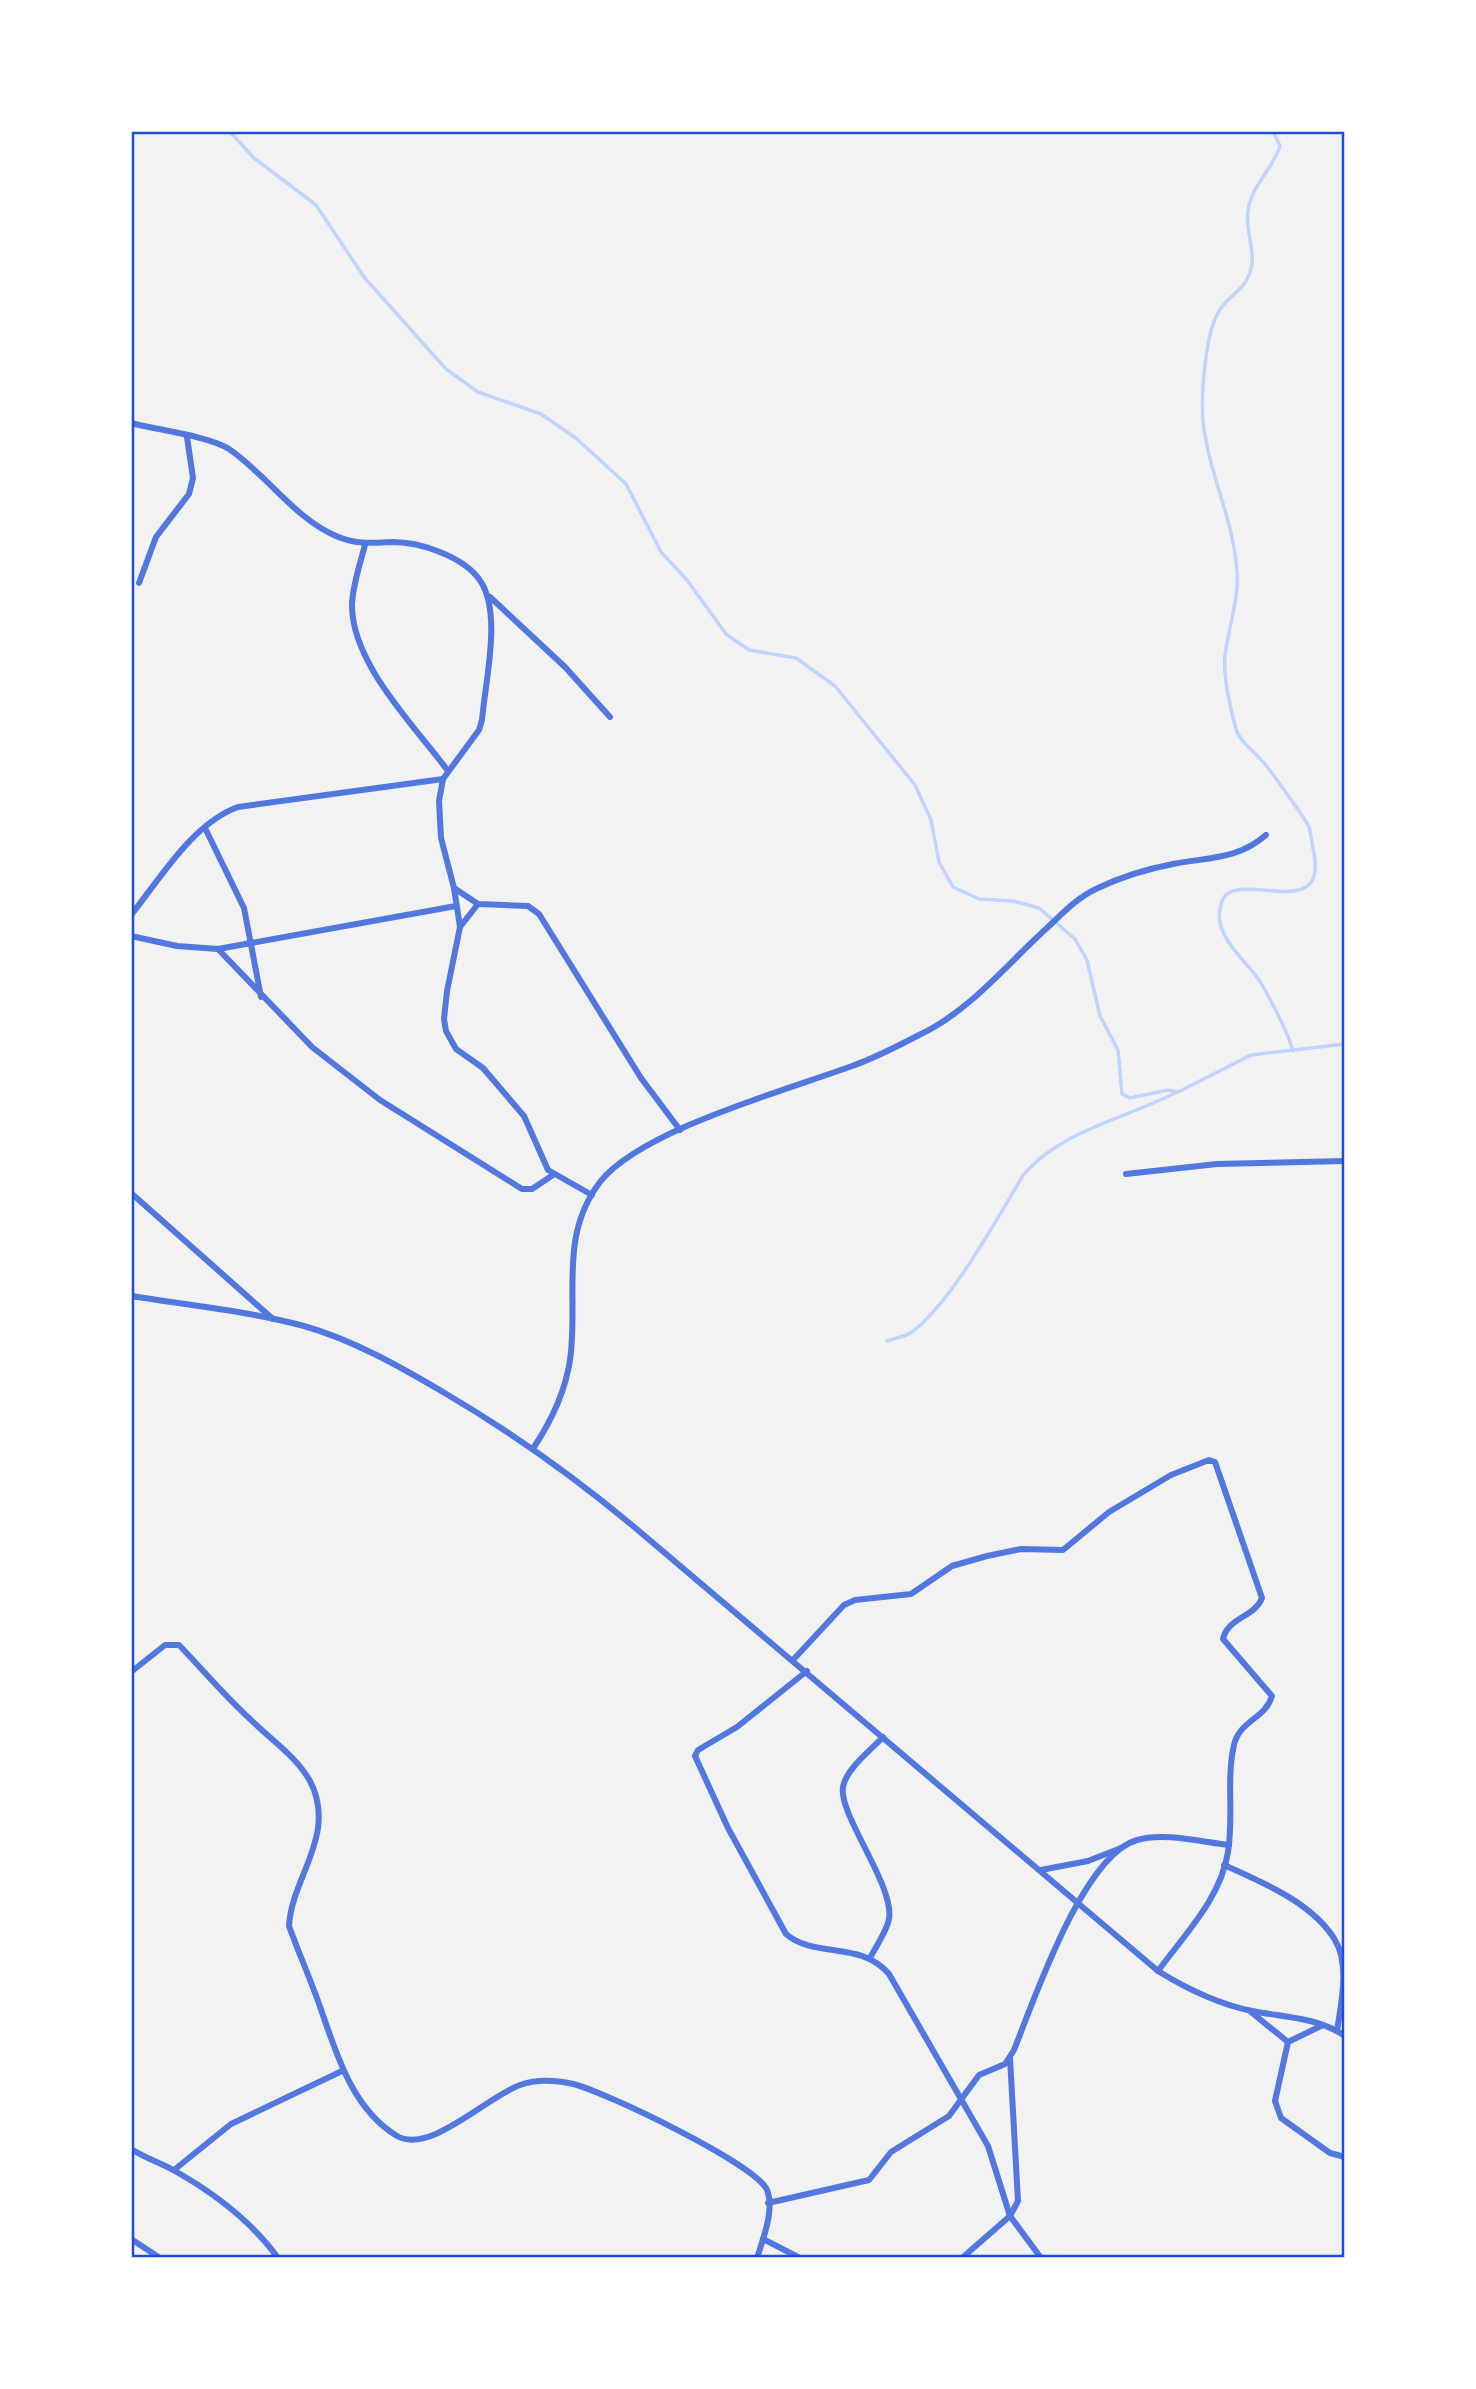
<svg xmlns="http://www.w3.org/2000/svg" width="1476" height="2389" font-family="'Public Sans',sans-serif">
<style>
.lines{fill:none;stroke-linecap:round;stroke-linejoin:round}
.stream{stroke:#bfd3fe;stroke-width:3.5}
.minor{stroke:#5277de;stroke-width:6}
.neatline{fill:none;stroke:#1d4ed8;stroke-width:2.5}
</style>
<rect width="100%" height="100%" fill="#f2f2f2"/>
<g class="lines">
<g class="stream">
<polyline points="229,131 254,158 316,205 364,277 446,369 478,392 541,414 577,439 626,484 661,552 687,580 726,634 749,650 796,658 835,686 915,785 931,820 939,862 953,887 979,899 1013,901 1039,908 1075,939 1087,960 1100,1016 1118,1050 1122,1094 1130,1098 1168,1090 1178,1092 1251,1055 1345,1044"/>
<path d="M1273 131 1280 146C1273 169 1250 187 1248 212 1245 233 1258 254 1249 275 1244 290 1226 298 1219 311 1205 334 1201 394 1203 421 1208 472 1234 520 1237 572 1239 599 1228 629 1225 656 1223 679 1230 707 1236 729 1240 742 1255 752 1263 762 1269 768 1308 823 1309 827 1311 834 1312 845 1314 853 1328 925 1234 867 1222 901 1209 935 1246 959 1261 983 1273 1004 1286 1028 1293 1051"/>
<path d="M887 1341C895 1338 905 1337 912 1332 952 1302 997 1218 1024 1174 1064 1129 1125 1119 1177 1092"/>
</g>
<g class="minor">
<path d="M131 423C157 430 209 436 229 449 266 474 294 518 336 536 357 545 372 543 393 542 421 542 463 557 479 579 503 611 485 682 482 720L479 730 443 779 439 801 441 838 454 888 460 927 447 991 444 1019 446 1031 456 1049 483 1068 524 1116 548 1170 592 1195"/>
<path d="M365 545C360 564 353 584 352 604 351 663 414 725 448 771"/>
<polyline points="139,583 156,537 189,494 193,478 187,437"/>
<polyline points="490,597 565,667 610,717"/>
<polyline points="205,828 244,908 261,997"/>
<polyline points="454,888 478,904 528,906 539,914 641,1078 680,1130"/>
<path d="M131 915C160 879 193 823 238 807L443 779"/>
<polyline points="460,927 478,904"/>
<polyline points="131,936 177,946 218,949 456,906"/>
<polyline points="218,949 312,1047 380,1100 522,1189 532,1189 553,1175"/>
<polyline points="1126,1174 1217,1164 1345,1161"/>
<polyline points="131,1193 273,1319"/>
<path d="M131 1296C188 1305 248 1311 304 1326 353 1340 399 1366 443 1392 513 1433 571 1474 633 1526L1158 1971C1187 1989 1218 2004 1252 2011 1283 2017 1317 2017 1345 2036"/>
<path d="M534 1447C552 1420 565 1393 570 1360 579 1298 558 1237 600 1182 641 1130 787 1090 852 1066 875 1058 898 1046 919 1035 969 1012 1008 963 1048 927 1064 912 1078 897 1098 888 1121 877 1147 869 1173 864 1209 857 1237 860 1266 835"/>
<path d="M793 1660 844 1605 855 1600 911 1594 952 1566 987 1556 1021 1549 1063 1550 1109 1512 1171 1475 1209 1460 1215 1462 1262 1598C1255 1617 1227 1618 1223 1639L1272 1696C1266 1718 1239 1721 1234 1745 1226 1779 1234 1817 1228 1852 1221 1898 1185 1934 1158 1971"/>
<path d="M807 1671 737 1727 698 1750 695 1756 728 1828 786 1934C815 1959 860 1940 889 1974L988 2146 1010 2216 1041 2258"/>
<path d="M131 1672 165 1645H179C203 1670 225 1696 250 1719 270 1739 296 1756 310 1781 318 1796 320 1812 318 1828 313 1863 291 1891 289 1926 298 1951 309 1976 318 2001 335 2048 350 2108 397 2136 430 2155 488 2096 520 2085 537 2079 555 2080 573 2084 603 2091 756 2164 767 2190 775 2209 763 2239 757 2258"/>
<path d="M1224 1865C1262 1882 1313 1903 1335 1940 1350 1965 1341 2004 1337 2031"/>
<polyline points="1041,1870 1088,1861 1121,1848"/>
<path d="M870 1958C876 1946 887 1931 889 1919 895 1886 838 1814 843 1787 846 1769 871 1750 883 1737"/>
<polyline points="1251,2012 1288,2042 1275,2101 1281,2118 1330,2153 1345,2157"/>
<polyline points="1288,2042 1323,2025"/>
<path d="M131 2149C145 2158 161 2163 175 2171 214 2193 252 2222 278 2258"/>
<polyline points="174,2170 231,2124 342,2071"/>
<path d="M768 2203 869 2180 891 2152 949 2116 979 2075 1005 2064 1014 2050C1034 2000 1083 1855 1137 1840 1164 1832 1201 1842 1229 1845"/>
<polyline points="131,2239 160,2258"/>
<polyline points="763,2239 800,2258"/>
<polyline points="962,2258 1010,2216 1018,2201 1010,2058"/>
</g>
</g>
<rect width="1476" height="2389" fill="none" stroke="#ffffff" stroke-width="266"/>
<rect x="133" y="133" width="1210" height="2123" class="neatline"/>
</svg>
